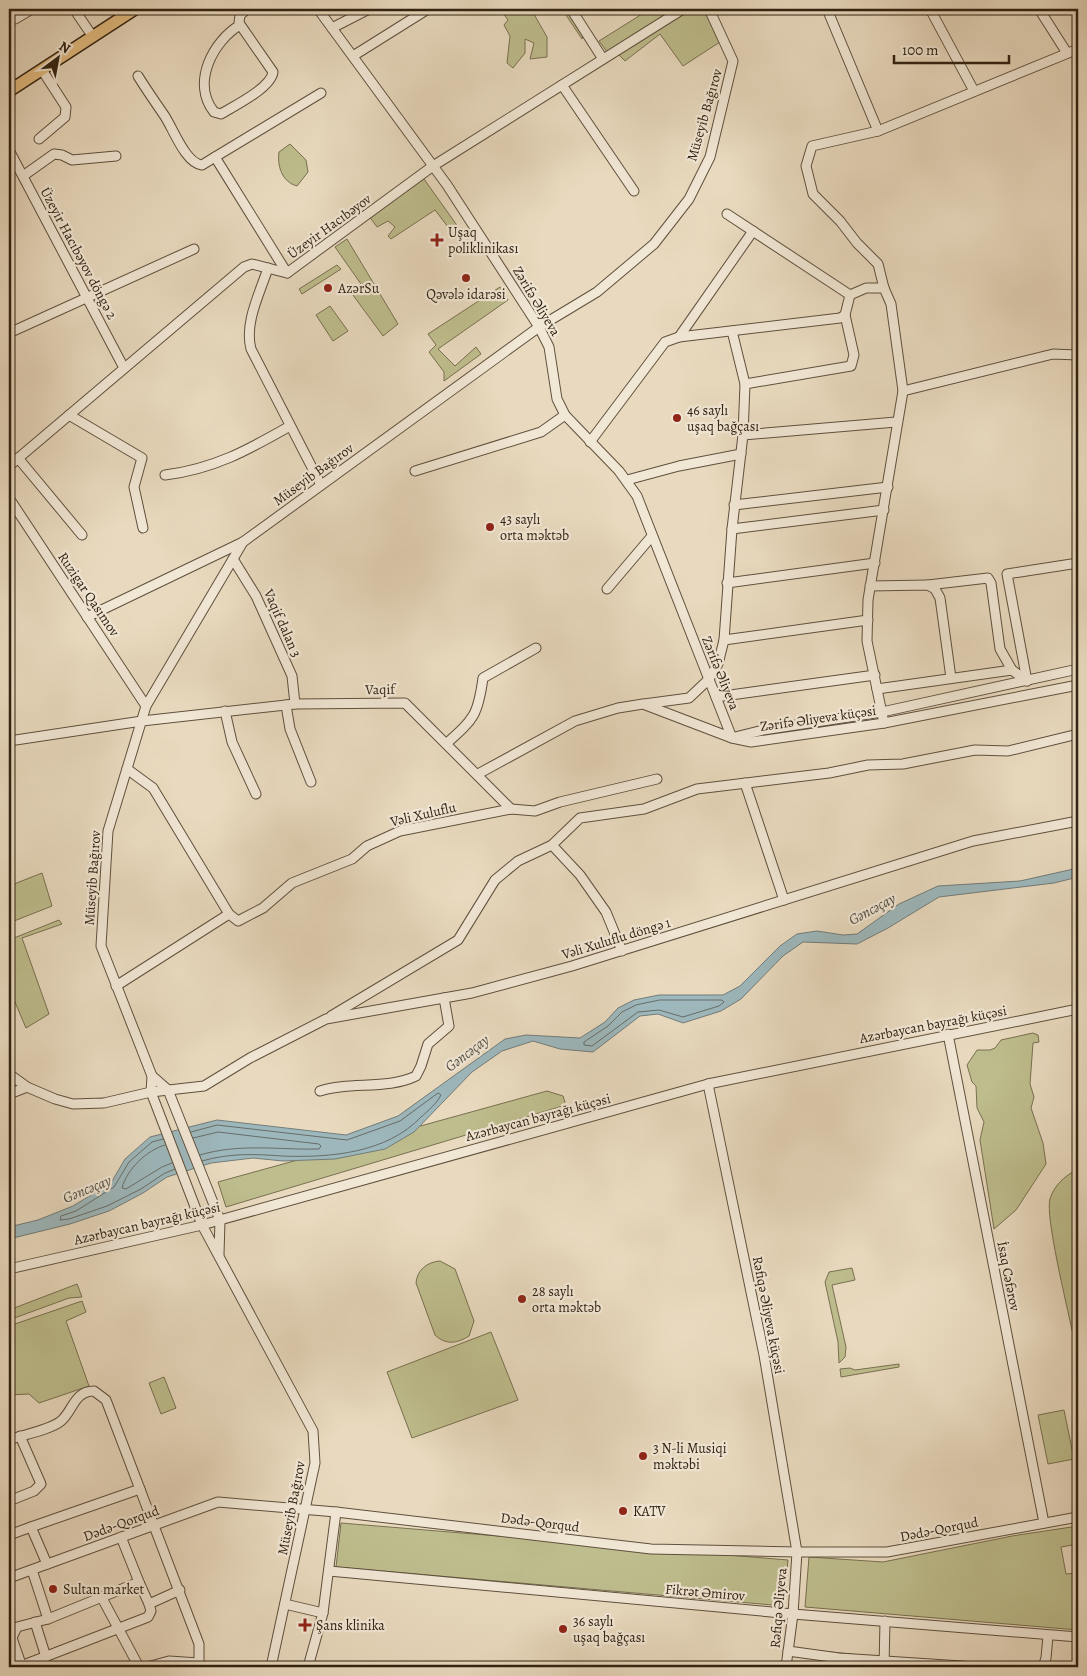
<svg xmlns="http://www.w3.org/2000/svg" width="1087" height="1676" font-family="Alegreya,serif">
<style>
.green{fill:#bebd8d;stroke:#787050}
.water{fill:#9db8bd;stroke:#727c79}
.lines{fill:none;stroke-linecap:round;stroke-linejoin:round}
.shore{stroke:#676d68;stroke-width:1}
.minor-casing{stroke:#5f503d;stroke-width:11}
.major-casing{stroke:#312212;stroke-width:14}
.minor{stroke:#f1e7d5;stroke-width:9}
.major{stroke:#e4bd80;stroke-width:11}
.poi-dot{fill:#8f2418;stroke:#f1e7d5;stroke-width:2}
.labels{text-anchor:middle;stroke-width:4.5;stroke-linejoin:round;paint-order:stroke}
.street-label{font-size:14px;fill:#312212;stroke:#f1e7d5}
.poi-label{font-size:14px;fill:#312212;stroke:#f1e7d5;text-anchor:start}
.water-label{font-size:15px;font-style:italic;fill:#514f45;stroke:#f1e7d5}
</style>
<rect width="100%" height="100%" fill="#e9dabf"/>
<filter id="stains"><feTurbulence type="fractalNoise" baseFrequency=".004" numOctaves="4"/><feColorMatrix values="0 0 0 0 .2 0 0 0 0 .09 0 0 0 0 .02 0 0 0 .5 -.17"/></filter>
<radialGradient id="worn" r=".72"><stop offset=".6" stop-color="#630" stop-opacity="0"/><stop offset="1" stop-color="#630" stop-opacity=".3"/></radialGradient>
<g class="green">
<polygon points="500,9 531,9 547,37 547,57 530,59 534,43 525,39 525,53 513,68 507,63 510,36 504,25 508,20"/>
<polygon points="562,9 568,9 584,34 582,39"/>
<polygon points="650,9 678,9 608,53 599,41"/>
<polygon points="688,9 704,9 720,42 683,66 660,34 625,61 617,53"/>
<path d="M290 144 306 160 308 172 297 186C282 182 277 166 279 152Z"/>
<polygon points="424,179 461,231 455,236 435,210 391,239 388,236 395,227 388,221 377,227 369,216"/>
<polygon points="347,239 398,324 383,336 350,291 361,284 335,247"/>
<polygon points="337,265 341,269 302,294 299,289"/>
<polygon points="500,287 508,300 438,349 455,366 476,347 481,354 444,381 444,372 429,352 436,345 428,334"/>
<polygon points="330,306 348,331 333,341 316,315"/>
<polygon points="42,873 52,906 9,923 9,886"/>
<polygon points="59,920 62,924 22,938 49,1014 26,1028 9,988 9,940"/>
<polygon points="1033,1033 1038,1035 1039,1042 1033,1043 1030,1084 1034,1097 1031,1108 1043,1143 1046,1164 1016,1210 994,1229 980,1140 984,1122 977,1108 976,1086 972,1082 967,1065 977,1050 990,1050 995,1048 1001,1040"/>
<polygon points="547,1091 563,1096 566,1105 226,1207 218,1182"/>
<path d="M1078 1169V1340L1072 1330C1067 1306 1045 1216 1050 1199 1054 1185 1066 1175 1078 1169Z"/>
<path d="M440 1261 455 1269 474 1321 469 1336C456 1344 446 1345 435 1335L416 1283C417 1270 427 1262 440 1261Z"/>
<polygon points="852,1268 855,1280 832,1285 846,1347 845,1357 839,1363 838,1342 825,1282 829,1272"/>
<polygon points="77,1284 82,1297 69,1298 9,1320 9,1310"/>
<polygon points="82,1301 86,1312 66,1321 89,1386 39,1403 29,1394 9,1395 9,1326"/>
<polygon points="491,1332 518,1400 412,1438 387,1372"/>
<polygon points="899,1364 899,1367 841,1377 840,1369 850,1368 855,1370"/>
<polygon points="164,1377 176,1408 161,1414 149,1383"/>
<polygon points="1064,1410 1074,1459 1048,1464 1038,1415"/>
<polygon points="341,1523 788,1560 784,1606 336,1567"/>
<polygon points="1078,1526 1078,1544 1061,1547 1066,1574 1078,1573 1078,1630 805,1607 809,1557 883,1562 1012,1536"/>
<polygon points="830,1652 852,1654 852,1667 831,1667 827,1661"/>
</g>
<polygon class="water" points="1078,868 1078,877 1054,883 939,897 888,928 857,944 803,942 783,956 741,999 721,1011 683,1023 658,1014 640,1016 593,1052 560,1049 533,1041 502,1051 472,1072 414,1132 385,1149 335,1159 283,1161 253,1158 211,1163 167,1177 143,1193 109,1211 70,1224 9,1239 9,1227 38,1220 73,1206 111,1183 125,1159 150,1137 217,1120 346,1135 398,1116 505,1039 526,1035 580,1038 605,1022 618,1008 634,1000 659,995 723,995 740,986 780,946 797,934 817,931 843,935 857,934 899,904 938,886 1020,881"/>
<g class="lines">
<g class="shore">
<polygon points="660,1000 722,1000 724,1002 719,1006 683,1017 659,1010 638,1012 592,1046 584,1045 584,1042 608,1026 622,1012 636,1005"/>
<path d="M191 1132 217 1125 347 1140 400 1121 438 1093 441 1095C437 1103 428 1111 421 1117 387 1153 330 1158 282 1156 255 1154 229 1153 202 1161"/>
<path d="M193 1138 218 1132 319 1144 321 1146 319 1149C279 1150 239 1143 200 1155"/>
<polyline points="163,1139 152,1142 129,1162 114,1187 76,1211 61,1216 60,1220 69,1219 107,1206 141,1189 165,1173 175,1169"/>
<path d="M165 1145C147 1150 127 1169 122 1188L126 1189 162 1167 172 1163"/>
</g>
<g class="minor-casing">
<g id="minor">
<polyline points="74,9 93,37"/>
<polyline points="318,9 447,185 539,327 549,347 557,399 565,415 619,471 637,496 732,738"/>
<polyline points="571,9 603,59"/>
<polyline points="827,9 878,131"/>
<polyline points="930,9 974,91"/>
<polyline points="1039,9 1067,53"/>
<polyline points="15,19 32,9"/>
<path d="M240 25C213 41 191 83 214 112L221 114C234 106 271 88 273 72L239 23 240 15 247 9"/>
<polyline points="332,28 369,9"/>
<polyline points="353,56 428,9"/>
<path d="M138 76C146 89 155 102 164 115 173 128 185 163 202 165L215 157"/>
<polyline points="562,85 634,191"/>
<polyline points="39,139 65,117 66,107 42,70"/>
<polyline points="9,150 124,368"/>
<polyline points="23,176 54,154 62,155 72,160 116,156"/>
<polyline points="727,214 850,295"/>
<path d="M268 268C260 293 244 323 251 349L321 485"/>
<polyline points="287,273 215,157 321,93"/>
<polyline points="884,288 878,264 857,243 840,221 813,194 806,166 812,146 878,131 1078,49"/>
<polyline points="9,333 194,249"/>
<polyline points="679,337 753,231"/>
<polyline points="745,384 851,366 854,355 845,315"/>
<polyline points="903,391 1053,354 1078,355"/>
<polyline points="69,415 142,458 134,487 143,528"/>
<polyline points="743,435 896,422"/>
<polyline points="590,442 665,342 679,337 840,318 845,315 850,295 866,288 884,288 891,304 903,391 868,600 867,641 884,723"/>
<polyline points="18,458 82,535"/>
<polyline points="9,466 244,267 252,264 287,273 433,166 683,9"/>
<polyline points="415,471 541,432 565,415"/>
<path d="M165 475C214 469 248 450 290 426"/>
<polyline points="627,480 679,466 741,454"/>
<polyline points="9,498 146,706"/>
<polyline points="734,505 888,487"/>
<polyline points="732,529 884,510"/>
<polyline points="233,559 256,596 292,676 295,704"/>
<polyline points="727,583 875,563"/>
<polyline points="928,585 988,578 991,583 1000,649 1012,670 1027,681"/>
<polyline points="870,586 928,585 935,589 940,598 951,678"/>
<polyline points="607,589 652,536"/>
<polyline points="87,617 243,542"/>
<polyline points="724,640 868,620"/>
<polyline points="1027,681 1007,574 1078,563"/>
<polyline points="877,689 1012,670"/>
<polyline points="716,697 875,675"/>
<polyline points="644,704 689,698 709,679 718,664 724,640 732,529 743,435 745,384 732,331"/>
<polyline points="286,705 290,729 311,782"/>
<polyline points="225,711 232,742 256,794"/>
<polyline points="735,737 763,730 882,712 1078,669"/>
<polyline points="9,741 142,721 295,704 405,703 511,809 400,831 367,846 352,859 292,883 263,908 238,921 229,914 116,986"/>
<path d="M447 743C474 719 478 715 483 678L536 648"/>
<polyline points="127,769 153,788 229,914"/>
<polyline points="478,774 575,721 618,708 643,704 732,738 751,742 884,723 1078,685"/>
<polyline points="745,783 784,900"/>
<polyline points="511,809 535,811 560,802 657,779"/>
<polyline points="552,845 580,875 606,912 622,951"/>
<polyline points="331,1016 458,940 495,880 518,861 552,845 580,818 644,809 697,789 829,773 868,765 903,764 975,750 1008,751 1078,734"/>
<polyline points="948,1034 1044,1523"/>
<polyline points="9,1074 27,1087 55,1099 73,1104 104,1103 151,1092 204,1086 250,1058 326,1019 472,993 572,966 973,841 1078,821"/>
<polyline points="152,1076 168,1090 220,1220 219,1254"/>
<polyline points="708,1084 764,1355 797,1552 793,1614 786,1667"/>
<path d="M320 1091C350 1081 387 1090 416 1076L421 1066 428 1044 449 1026 444 998"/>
<polyline points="9,1094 27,1087"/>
<polyline points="9,1269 202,1225 708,1084 1078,1009"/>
<path d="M9 1440C22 1435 50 1430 61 1421 73 1411 74 1391 94 1391L106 1400 199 1644V1667"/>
<polyline points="9,1501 34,1491 41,1484 20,1436"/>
<polyline points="31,1527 140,1489"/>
<polyline points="9,1535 31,1527 47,1564"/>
<polyline points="121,1537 139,1582"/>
<polyline points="32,1570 48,1619"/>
<polyline points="329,1571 793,1614 1078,1637"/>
<polyline points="9,1578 218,1502 336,1512 651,1549 797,1552 887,1552 1078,1517"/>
<polyline points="102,1598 139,1667"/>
<polyline points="285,1604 323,1613"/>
<polyline points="35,1622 46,1657"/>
<polyline points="788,1651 839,1658 977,1667"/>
<polyline points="21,1666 148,1617 151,1611 149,1604"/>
<polyline points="22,1667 12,1638 17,1627 48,1619 139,1582 149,1604 180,1590"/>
<polyline points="147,1667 169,1661 199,1663"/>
<polyline points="271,1667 315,1463 313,1431 202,1225 151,1092 152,1076 101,946 108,831 146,706 243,542 539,327 597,292 654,244 689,199 710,157 733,61 709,9"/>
<polyline points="308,1667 323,1613 336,1512"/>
<polyline points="884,1667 885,1621"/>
<polyline points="1043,1667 1046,1658 1048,1636"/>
</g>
</g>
<g class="major-casing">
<polyline id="major" points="9,91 135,9"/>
</g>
<use href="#minor" class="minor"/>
<use href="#major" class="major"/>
</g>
<g class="poi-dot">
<path d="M434.5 232.5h5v5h5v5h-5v5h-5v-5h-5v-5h5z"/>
<circle cx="466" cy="278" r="5"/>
<circle cx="328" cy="288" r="5"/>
<circle cx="677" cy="418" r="5"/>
<circle cx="490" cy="527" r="5"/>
<circle cx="522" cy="1299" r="5"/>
<circle cx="643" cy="1456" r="5"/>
<circle cx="623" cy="1511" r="5"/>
<circle cx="53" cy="1589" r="5"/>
<path d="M302.5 1617.5h5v5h5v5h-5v5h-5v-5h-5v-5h5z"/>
<circle cx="563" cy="1629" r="5"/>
</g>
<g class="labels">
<g class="street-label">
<text transform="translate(704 115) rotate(-74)" y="5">Müseyib Bağırov</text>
<text transform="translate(329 226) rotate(-36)" y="5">Üzeyir Hacıbəyov</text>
<text transform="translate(79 253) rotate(62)" y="5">Üzeyir Hacıbəyov döngə 2</text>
<text transform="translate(537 301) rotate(59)" y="5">Zərifə Əliyeva</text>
<text transform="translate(313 474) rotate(-36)" y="5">Müseyib Bağırov</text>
<text transform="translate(89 594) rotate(56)" y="5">Ruzigar Qasımov</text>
<text transform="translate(283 623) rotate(66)" y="5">Vaqif dalan 3</text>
<text transform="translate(721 673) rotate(68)" y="5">Zərifə Əliyeva</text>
<text transform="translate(380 689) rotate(-1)" y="5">Vaqif</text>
<text transform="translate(818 718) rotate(-8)" y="5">Zərifə Əliyeva küçəsi</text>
<text transform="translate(423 814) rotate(-13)" y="5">Vəli Xuluflu</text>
<text transform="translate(92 878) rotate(-86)" y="5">Müseyib Bağırov</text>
<text transform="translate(616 938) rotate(-17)" y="5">Vəli Xuluflu döngə 1</text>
<text transform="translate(933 1024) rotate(-11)" y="5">Azərbaycan bayrağı küçəsi</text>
<text transform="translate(538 1117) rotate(-15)" y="5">Azərbaycan bayrağı küçəsi</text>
<text transform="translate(147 1223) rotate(-13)" y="5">Azərbaycan bayrağı küçəsi</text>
<text transform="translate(1009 1276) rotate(79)" y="5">İsaq Cəfərov</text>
<text transform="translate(769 1315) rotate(79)" y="5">Rəfiqə Əliyeva küçəsi</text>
<text transform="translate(291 1508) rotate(-79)" y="5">Müseyib Bağırov</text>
<text transform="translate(540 1522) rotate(7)" y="5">Dədə-Qorqud</text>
<text transform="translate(121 1523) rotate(-20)" y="5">Dədə-Qorqud</text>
<text transform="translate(939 1529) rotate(-11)" y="5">Dədə-Qorqud</text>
<text transform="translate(705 1592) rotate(5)" y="5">Fikrət Əmirov</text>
<text transform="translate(778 1608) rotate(-85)" y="5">Rəfiqə Əliyeva</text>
</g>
<g class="poi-label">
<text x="448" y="237">Uşaq<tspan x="448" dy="16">poliklinikası</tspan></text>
<text x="338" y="293">AzərSu</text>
<text x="466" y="299" text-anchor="middle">Qəvələ idarəsi</text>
<text x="687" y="415">46 saylı<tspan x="687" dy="16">uşaq bağçası</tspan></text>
<text x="500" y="524">43 saylı<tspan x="500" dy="16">orta məktəb</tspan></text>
<text x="532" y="1296">28 saylı<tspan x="532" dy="16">orta məktəb</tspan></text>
<text x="653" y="1453">3 N-li Musiqi<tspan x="653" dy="16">məktəbi</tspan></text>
<text x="633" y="1516">KATV</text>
<text x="63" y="1594">Sultan market</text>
<text x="573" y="1626">36 saylı<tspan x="573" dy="16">uşaq bağçası</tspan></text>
<text x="316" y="1630">Şans klinika</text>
</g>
<g class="water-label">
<text transform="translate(872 909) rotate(-28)" y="5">Gəncəçay</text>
<text transform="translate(467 1053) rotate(-37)" y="5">Gəncəçay</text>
<text transform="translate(87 1189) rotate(-22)" y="5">Gəncəçay</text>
</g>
</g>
<rect width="1087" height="1676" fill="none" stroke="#e9dabf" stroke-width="30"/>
<rect x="10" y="10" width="1067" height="1656" fill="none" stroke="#312212" stroke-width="2.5"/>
<rect x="15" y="15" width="1057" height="1646" fill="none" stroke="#312212"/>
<g transform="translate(58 58) rotate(32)" stroke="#f1e7d5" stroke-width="4" paint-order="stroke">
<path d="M0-4L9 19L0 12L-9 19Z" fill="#312212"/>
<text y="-8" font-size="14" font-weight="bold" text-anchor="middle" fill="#312212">N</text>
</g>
<path d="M894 55v8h115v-8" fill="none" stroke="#312212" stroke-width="2.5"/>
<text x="902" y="55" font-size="15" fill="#312212" stroke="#f1e7d5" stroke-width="4" paint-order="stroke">100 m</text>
<rect width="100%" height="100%" filter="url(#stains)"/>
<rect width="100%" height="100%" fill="url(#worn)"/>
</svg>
